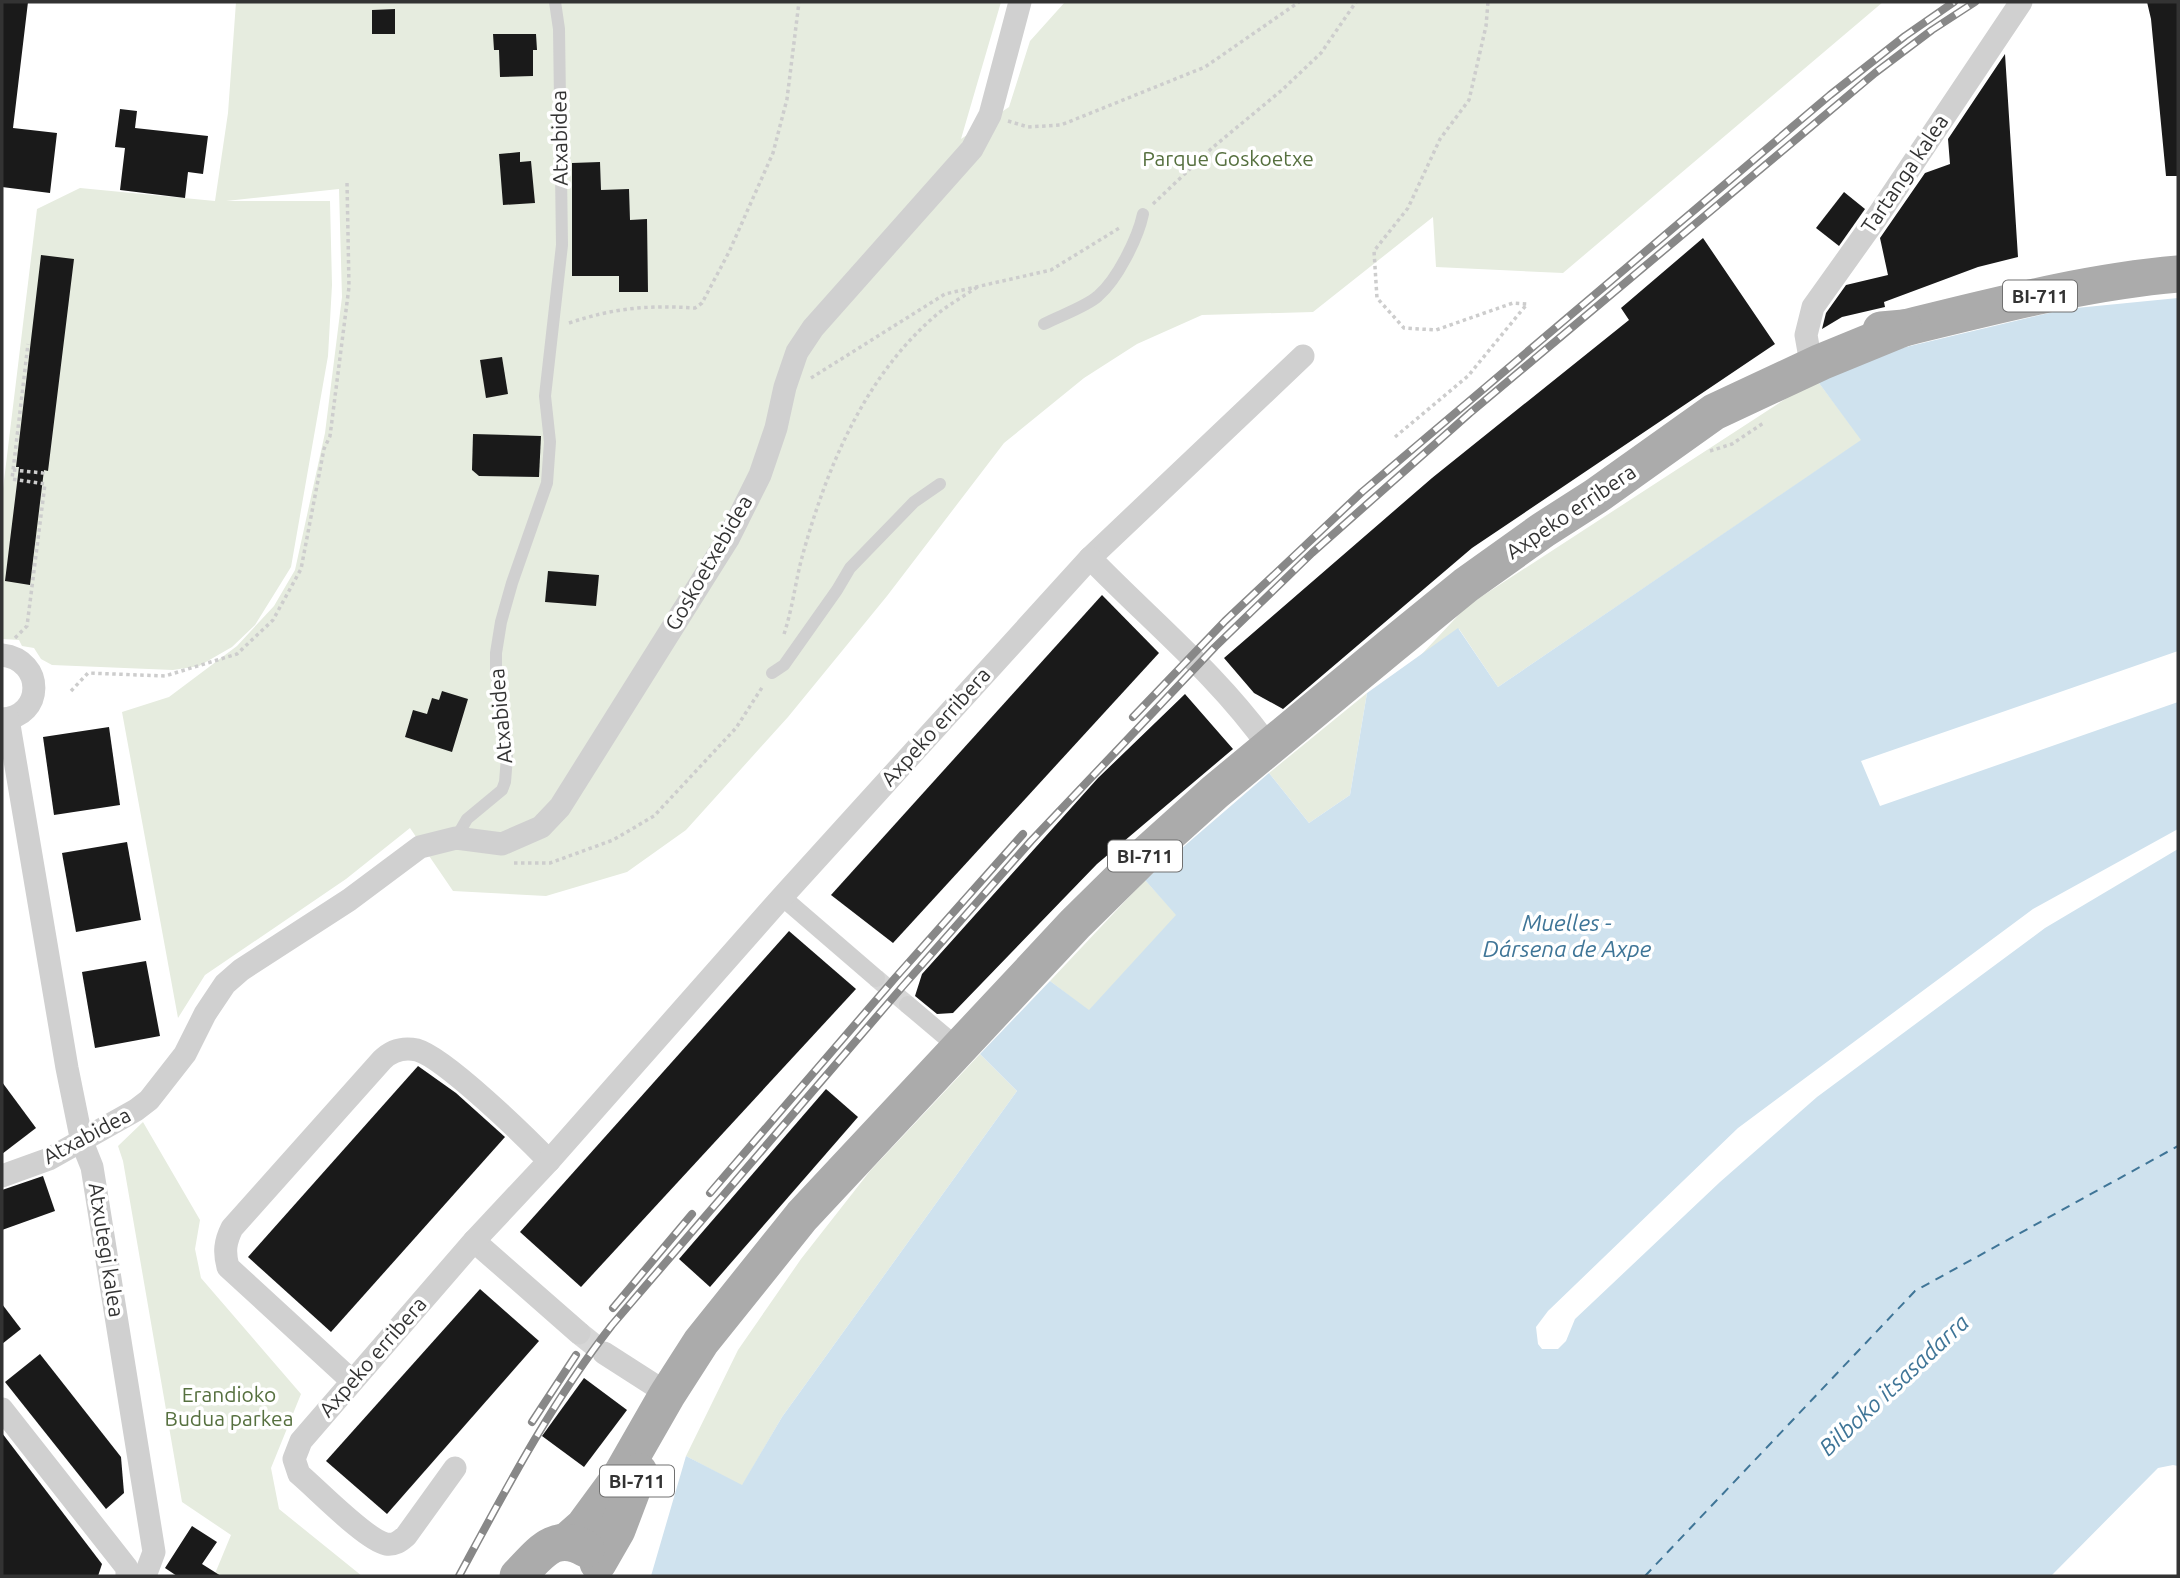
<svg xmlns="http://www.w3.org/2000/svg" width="2180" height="1578" font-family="Ubuntu,sans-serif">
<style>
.green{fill:#e6ecdf}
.water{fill:#cfe2ee}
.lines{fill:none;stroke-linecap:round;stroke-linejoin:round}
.ferry{stroke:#3f7597;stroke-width:2;stroke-dasharray:9 7;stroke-linecap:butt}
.building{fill:#1a1a1a}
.pedestrian-tunnel{stroke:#d6d6d6;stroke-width:18;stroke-dasharray:18 9;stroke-linecap:butt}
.minor-tunnel{stroke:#d6d6d6;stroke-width:23;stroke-dasharray:23 11;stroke-linecap:butt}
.path{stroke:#cdcdcd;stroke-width:3.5;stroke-dasharray:3.5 3.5;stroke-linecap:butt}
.service{stroke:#d0d0d0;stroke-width:12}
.pedestrian{stroke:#d0d0d0;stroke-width:18}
.minor{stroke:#d0d0d0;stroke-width:23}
.primary{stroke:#ababab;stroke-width:37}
.rail-casing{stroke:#888;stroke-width:8}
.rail{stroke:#fff;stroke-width:5;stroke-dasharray:16;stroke-linecap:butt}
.labels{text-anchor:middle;stroke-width:7;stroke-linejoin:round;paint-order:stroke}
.shield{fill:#fff;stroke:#707070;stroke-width:2}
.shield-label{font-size:19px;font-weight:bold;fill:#333}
.street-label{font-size:21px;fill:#333;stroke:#fff}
.park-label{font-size:21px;fill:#56703f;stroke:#fff}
.water-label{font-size:23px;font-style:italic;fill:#3f7597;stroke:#fff}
</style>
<rect width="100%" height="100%" fill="#fff"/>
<g class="green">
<polygon points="236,2 1001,2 961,139 1009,107 1030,41 1065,2 1883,2 1563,273 1436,267 1433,217 1313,312 1202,315 1137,344 1084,378 1004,443 887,596 788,717 686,830 627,872 546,896 453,891 410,828 346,879 205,975 178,1018 122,712 169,697 237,646 274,606 295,570 325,433 342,297 339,189 226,201 330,201 332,285 328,356 291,567 255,625 232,647 199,666 173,670 52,665 41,659 34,648 22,646 19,640 3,639 2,497 37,209 80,188 215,201 228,113"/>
<polygon points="1816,379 1862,440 1498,687 1459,629 1420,656 1467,606"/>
<polygon points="1367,693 1350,795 1309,823 1269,773"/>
<polygon points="1145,880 1177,915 1089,1011 1050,981"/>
<polygon points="980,1054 1017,1091 782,1417 742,1486 686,1456 738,1350 801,1259 870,1171"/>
<polygon points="143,1122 200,1220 195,1249 201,1278 301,1394 271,1468 279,1509 362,1576 214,1576 231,1535 182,1502 123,1161 118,1146"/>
</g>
<polygon class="water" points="2178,298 2178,651 1861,761 1880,806 2178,702 2178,829 2033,909 1738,1128 1548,1311 1536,1327 1538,1344 1542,1349 1558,1349 1566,1341 1575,1319 1720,1182 1817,1097 2045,928 2178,849 2178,1466 2173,1465 2158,1468 2051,1576 651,1576 686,1456 742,1485 782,1417 1017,1091 980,1054 1050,981 1089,1010 1176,915 1145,880 1269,773 1309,823 1350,795 1367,693 1458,628 1498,687 1861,440 1816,379 1864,357 2066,309"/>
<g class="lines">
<polyline class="ferry" points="1645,1576 1915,1291 2178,1146"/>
</g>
<g class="building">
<polygon points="2,2 28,2 13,128 57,133 50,193 2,187"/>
<polygon points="2147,2 2178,2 2178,176 2166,176 2151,19"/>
<polygon points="395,9 395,34 372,34 372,10"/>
<polygon points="493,34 536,34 537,50 533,50 533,76 500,77 499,50 494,50"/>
<polygon points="2005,54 2018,257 1978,267 1884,302 1885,307 1842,317 1822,329 1826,313 1846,285 1888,275 1880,238 1925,173 1950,164 1948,139"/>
<polygon points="120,109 137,111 135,128 208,136 203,174 188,172 185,198 120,190 125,148 115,147"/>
<polygon points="520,152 520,162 531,161 535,203 503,205 499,154"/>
<polygon points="600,162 601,190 629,189 630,220 647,219 648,292 619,292 619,276 572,276 572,163"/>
<polygon points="1844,192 1865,209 1839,246 1816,228"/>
<polygon points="1703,238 1775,344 1472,548 1283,709 1254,693 1224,658 1432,478 1629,320 1621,308"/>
<polygon points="41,255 74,259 48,471 44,470 30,585 5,581 19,467 16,467"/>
<polygon points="502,357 508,394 486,398 480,360"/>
<polygon points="473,434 541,436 539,477 479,476 472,470"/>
<polygon points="548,571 599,575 596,606 545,602"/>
<polygon points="1102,595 1159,653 893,943 831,895"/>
<polygon points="442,691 468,699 452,752 405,737 413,710 427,714 432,698 439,700"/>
<polygon points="1185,694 1233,749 1097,864 953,1013 937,1014 915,996 922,974 1098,778"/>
<polygon points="109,727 120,805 54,815 43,737"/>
<polygon points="127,842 141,920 76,932 62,853"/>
<polygon points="789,931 856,989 581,1287 520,1232"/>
<polygon points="146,961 160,1036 95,1048 82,972"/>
<polygon points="418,1066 456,1093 505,1137 331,1332 248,1257"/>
<polygon points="2,1082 36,1128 2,1154"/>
<polygon points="826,1089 858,1117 710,1287 679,1259"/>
<polygon points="43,1176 55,1211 2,1230 2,1190"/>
<polygon points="480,1289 539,1341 387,1514 326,1461"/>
<polygon points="2,1304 21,1329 2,1344"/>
<polygon points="40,1354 121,1457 124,1493 106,1509 5,1382"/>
<polygon points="584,1378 627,1410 584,1467 542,1436"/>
<polygon points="2,1433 102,1564 98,1576 2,1576"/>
<polygon points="192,1526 217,1542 202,1564 221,1576 177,1576 165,1568"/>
</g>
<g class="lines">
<polyline class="pedestrian-tunnel" points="876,978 908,1005"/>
<polyline class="minor-tunnel" points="579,1333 604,1353"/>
<g class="path">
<polyline points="1008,121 1028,127 1061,125 1205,67 1299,2"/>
<polyline points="1153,204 1212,148 1282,90 1321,53 1356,2"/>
<path d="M569 323C614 308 647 305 695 308L702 303 729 252 773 153 787 99 799 2"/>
<polyline points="811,378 945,294 1051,270 1121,227"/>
<polyline points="1395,437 1468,376 1527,304 1513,303 1436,330 1404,328 1377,298 1374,251 1408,208 1440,139 1469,100 1486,26 1488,2"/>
<polyline points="1710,451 1732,444 1765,422"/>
<polyline points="13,470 43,473 43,470"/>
<path d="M784 634C792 610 795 585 801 561 825 472 863 378 935 316 948 305 964 296 979 286"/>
<polyline points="15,638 27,626 45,484 12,479 28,344"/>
<polyline points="71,691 88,673 165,676 237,654 273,620 301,569 324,449 330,436 349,287 347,182"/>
<polyline points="514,863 550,863 613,840 654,816 736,728 763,686"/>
</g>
<g class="service">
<path d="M1044 324C1059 316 1086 307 1098 296 1117 280 1138 238 1143 214"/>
<polyline points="772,673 784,665 837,590 850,568 914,502 940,484"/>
<polyline points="456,838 467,819 502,790 505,782 507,757 496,672 496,653 501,622 512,583 547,483 550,442 545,396 562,245 559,29 555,2"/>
</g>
<g class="pedestrian">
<polyline points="782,897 876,978"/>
<polyline points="908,1005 959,1048"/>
</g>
<g class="minor">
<polyline points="1809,352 1806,335 1813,307 1875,220 2021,2"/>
<polyline points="1090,558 1303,356"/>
<path d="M2 655C45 660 44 717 2 719"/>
<polyline points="8,719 67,1068 82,1142 92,1167 154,1552 145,1576"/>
<polyline points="2,1176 49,1159 136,1110 149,1100 185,1054 205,1014 225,984 241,970 349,900 420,847 456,838 502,844 541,827 560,807 728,539 760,475 776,428 785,387 797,352 813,328 972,149 990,115 1020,2"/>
<polyline points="474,1241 579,1333"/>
<polyline points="604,1353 657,1387 667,1395"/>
<path d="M351 1380 228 1267C224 1252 225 1242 232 1228L382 1060C392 1050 403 1047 417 1050 445 1058 526 1137 549 1161"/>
<polyline points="2,1409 127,1568 127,1576"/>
<path d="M455 1468 406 1536C399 1542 395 1545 386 1544 366 1540 317 1489 299 1474L294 1459 301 1441 474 1241 549 1161 782 897 1090 558C1150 620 1219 676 1269 747"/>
</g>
<g class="primary">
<path d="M1881 330 1904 328C1995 306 2085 282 2178 274"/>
<polyline points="566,1542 584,1526 620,1477 667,1395 701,1342 802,1216 1075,924 1144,856 1215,792 1390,647 1466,585 1543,530 1596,496 1714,412 1821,362 1904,328"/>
<polyline points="598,1563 617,1530 639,1472"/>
<path d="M518 1576C539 1555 554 1530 586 1549"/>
</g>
<g class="rail-casing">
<g id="rail">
<polyline points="1133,717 1225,621 1362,492 1830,95 1905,36 1954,2"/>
<polyline points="710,1193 895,978 1023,834"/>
<polyline points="613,1308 692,1214"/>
<polyline points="532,1422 576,1355"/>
<path d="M459 1576C506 1489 551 1403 612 1325L903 986 1031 841 1215 647 1312 553 1470 413 1875 73 1932 30 1975 2"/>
</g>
</g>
<use href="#rail" class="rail"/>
</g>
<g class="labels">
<g class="shield">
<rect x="2003" y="280.5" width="74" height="31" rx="5"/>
<rect x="1108" y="840.5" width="74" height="31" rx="5"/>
<rect x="600" y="1465.5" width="74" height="31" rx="5"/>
</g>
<g class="shield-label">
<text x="2040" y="303">BI-711</text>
<text x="1145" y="863">BI-711</text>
<text x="637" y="1488">BI-711</text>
</g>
<g class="street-label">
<text transform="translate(560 138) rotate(-91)" y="7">Atxabidea</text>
<text transform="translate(1905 174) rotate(-56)" y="7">Tartanga kalea</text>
<text transform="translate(1571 512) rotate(-34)" y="7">Axpeko erribera</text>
<text transform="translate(709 563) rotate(-60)" y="7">Goskoetxebidea</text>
<text transform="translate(501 716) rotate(-95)" y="7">Atxabidea</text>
<text transform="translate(936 727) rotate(-48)" y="7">Axpeko erribera</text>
<text transform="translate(87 1136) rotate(-28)" y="7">Atxabidea</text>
<text transform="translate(106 1250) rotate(81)" y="7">Atxutegi kalea</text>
<text transform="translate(373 1357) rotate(-49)" y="7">Axpeko erribera</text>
</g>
<g class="park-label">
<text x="1228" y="166">Parque Goskoetxe</text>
<text x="229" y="1402">Erandioko<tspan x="229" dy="24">Budua parkea</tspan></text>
</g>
<g class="water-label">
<text x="1567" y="931">Muelles -<tspan x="1567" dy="26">Dársena de Axpe</tspan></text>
<text transform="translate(1894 1385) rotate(-43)" y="8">Bilboko itsasadarra</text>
</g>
</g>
<rect width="2180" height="1578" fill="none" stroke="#333333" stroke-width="7"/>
</svg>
